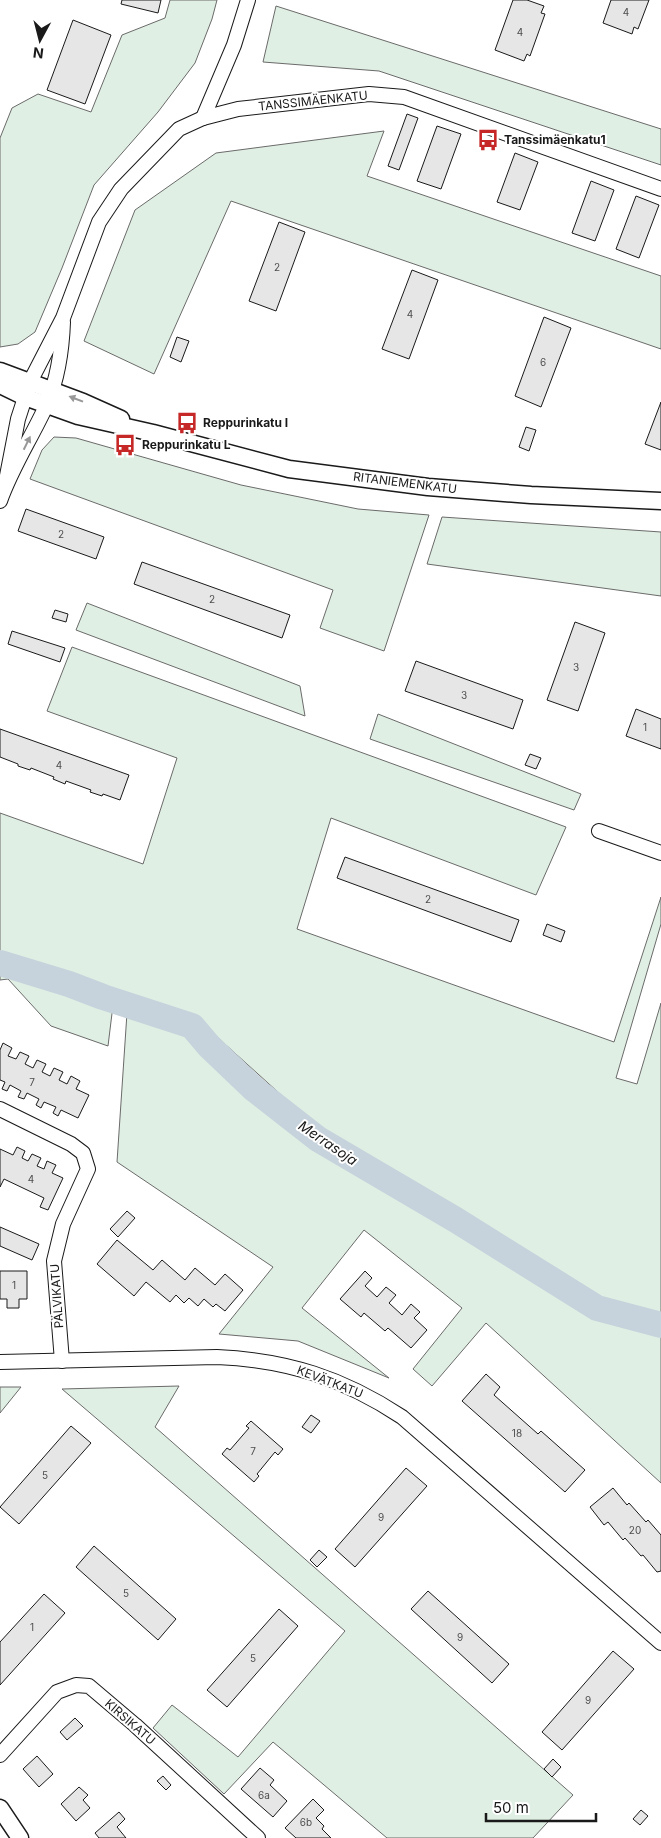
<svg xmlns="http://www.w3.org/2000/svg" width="661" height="1838" font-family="Inter,sans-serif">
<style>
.green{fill:#e0efe3;stroke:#6a6a6a}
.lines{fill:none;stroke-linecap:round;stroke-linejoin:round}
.river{stroke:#c6d2dc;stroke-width:26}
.building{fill:#e6e6e6;stroke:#1a1a1a}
.minor-casing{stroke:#1a1a1a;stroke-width:16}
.tertiary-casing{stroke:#1a1a1a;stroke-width:19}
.minor{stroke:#fff;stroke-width:14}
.tertiary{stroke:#fff;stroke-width:16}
.oneway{fill:#989898}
.labels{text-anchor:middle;stroke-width:4;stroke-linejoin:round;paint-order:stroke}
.number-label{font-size:10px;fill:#4d4d4d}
.street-label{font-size:12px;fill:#1a1a1a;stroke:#fff}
.poi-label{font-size:12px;font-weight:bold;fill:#1a1a1a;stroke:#fff;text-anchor:start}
.water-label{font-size:14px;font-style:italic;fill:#1a1a1a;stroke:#fff}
</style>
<rect width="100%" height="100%" fill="#fff"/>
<g class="green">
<polygon points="170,0 217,0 212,19 195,63 158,112 94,185 62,268 35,332 18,344 0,347 0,138 12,108 38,94 91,112 122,35 165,18"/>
<polygon points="276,6 661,129 661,165 379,71 263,62"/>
<polygon points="384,131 367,176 661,276 661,349 231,201 154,374 84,341 135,210 216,153"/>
<polygon points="54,437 76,438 241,485 358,509 429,515 384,651 320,628 333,590 30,479 42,450"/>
<polygon points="442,517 661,532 661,596 427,564"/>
<polygon points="87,603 300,686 305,716 76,630"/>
<polygon points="72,647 566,827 536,895 331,818 297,929 614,1042 661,897 661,924 616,1078 637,1084 661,1003 661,1314 599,1298 321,1131 195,1017 115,989 108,1046 51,1026 8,979 0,980 0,813 143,864 177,758 47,711"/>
<polygon points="378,714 581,794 574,810 370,739"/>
<polygon points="127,1013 188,1033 283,1122 314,1147 596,1315 661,1334 661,1483 486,1323 432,1386 413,1369 462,1308 364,1230 302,1308 389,1378 298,1341 219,1334 273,1267 117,1162"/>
<polygon points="179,1386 155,1427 573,1795 533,1838 387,1838 273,1742 224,1794 153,1728 172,1705 238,1757 345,1631 62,1389"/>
<polygon points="0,1387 21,1387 0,1413"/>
</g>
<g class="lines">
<polyline class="river" points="0,963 69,984 103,997 192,1026 209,1046 254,1089 318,1139 456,1220 597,1308 661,1325"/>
</g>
<g class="building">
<polygon points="122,0 161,0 158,13 121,4"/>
<polygon points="513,0 527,0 544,6 541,13 545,14 530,56 527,54 524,61 495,50"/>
<polygon points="611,0 649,0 638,29 634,27 632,34 603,23"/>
<polygon points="73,20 111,35 85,104 47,90"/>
<polygon points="407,114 418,118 399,170 388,166"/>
<polygon points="437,126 461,134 441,189 417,181"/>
<polygon points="515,153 538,162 520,210 497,202"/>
<polygon points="591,181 614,190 595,241 572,233"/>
<polygon points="636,196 659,205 639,258 616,249"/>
<polygon points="279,222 305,232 276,311 249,301"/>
<polygon points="412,270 438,280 409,359 382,349"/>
<polygon points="544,317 571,328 541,407 515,396"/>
<polygon points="177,337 189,341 181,362 170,357"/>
<polygon points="661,402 661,450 645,444"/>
<polygon points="526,427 536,430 529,451 519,447"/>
<polygon points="26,509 104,537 96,559 18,531"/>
<polygon points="142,562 290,615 282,638 134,584"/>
<polygon points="55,610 68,614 66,622 52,618"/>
<polygon points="575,622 605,633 578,711 547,700"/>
<polygon points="12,631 65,648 60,662 8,644"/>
<polygon points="416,661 523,700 513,729 405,691"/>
<polygon points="636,709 661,719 661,749 626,736"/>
<polygon points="0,729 129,775 120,800 103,794 102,796 90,792 91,790 66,781 65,784 53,779 54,777 31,768 30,770 18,766 18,764 0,757"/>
<polygon points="530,754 541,758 536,769 525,765"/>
<polygon points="345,857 519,920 511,942 337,878"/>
<polygon points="547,924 565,931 561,942 543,935"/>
<polygon points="3,1043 12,1048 8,1056 16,1059 20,1052 29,1056 25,1064 33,1068 37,1060 46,1064 42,1072 50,1076 54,1068 63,1072 59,1080 67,1084 71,1076 80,1081 76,1089 89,1095 78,1118 61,1110 58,1116 53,1113 56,1107 44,1102 41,1108 36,1105 39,1099 27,1093 24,1099 18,1097 21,1091 10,1085 7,1091 2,1089 5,1082 0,1080 0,1050"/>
<polygon points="17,1147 25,1151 22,1158 28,1161 32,1154 41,1158 37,1166 44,1169 47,1161 56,1165 52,1173 63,1178 48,1210 40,1207 44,1198 4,1179 0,1187 0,1149 13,1155"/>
<polygon points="127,1211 135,1218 118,1237 110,1229"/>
<polygon points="0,1227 39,1244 32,1260 0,1246"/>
<polygon points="117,1240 153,1270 162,1260 185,1280 195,1268 215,1285 225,1274 243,1290 225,1311 216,1304 213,1307 204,1299 198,1306 189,1298 184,1303 176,1295 170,1302 146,1282 134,1296 97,1264"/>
<polygon points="0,1271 27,1271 27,1299 19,1299 19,1308 7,1308 7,1299 0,1299"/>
<polygon points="365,1271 372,1278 365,1286 377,1297 386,1287 396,1295 389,1303 402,1315 411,1304 420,1312 414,1318 427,1330 411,1348 388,1328 385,1331 364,1313 361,1317 340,1299"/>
<polygon points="486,1374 500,1387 494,1395 538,1434 541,1431 585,1470 565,1492 462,1401"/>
<polygon points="311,1415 320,1421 311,1433 302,1427"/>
<polygon points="251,1421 283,1449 278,1455 275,1452 257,1474 259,1476 254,1482 222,1454 227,1448 230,1450 249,1428 246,1426"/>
<polygon points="71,1426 91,1443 19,1524 0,1507"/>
<polygon points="406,1468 427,1486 355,1567 335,1549"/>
<polygon points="613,1488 627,1505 629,1503 646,1522 648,1520 661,1535 661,1571 657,1572 643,1555 641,1556 625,1538 623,1540 608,1522 604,1525 590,1507"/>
<polygon points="94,1546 176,1619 158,1640 76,1567"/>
<polygon points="319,1550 327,1557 317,1567 310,1560"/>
<polygon points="428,1591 509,1664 492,1683 411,1609"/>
<polygon points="44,1594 65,1613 0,1685 0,1642"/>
<polygon points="279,1609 298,1626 227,1707 207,1690"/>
<polygon points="613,1651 634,1669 562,1750 542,1732"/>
<polygon points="75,1718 83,1726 67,1740 60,1732"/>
<polygon points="37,1756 53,1774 39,1787 23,1769"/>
<polygon points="553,1759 561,1767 552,1777 544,1769"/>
<polygon points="260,1768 274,1780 270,1785 287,1801 273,1817 241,1789"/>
<polygon points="163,1776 171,1785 166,1790 157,1781"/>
<polygon points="79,1787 88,1795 83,1800 90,1808 76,1821 61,1804"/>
<polygon points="313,1799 324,1810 316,1818 324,1826 322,1829 331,1838 296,1838 285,1828"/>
<polygon points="641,1810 648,1816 640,1825 633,1819"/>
<polygon points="119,1812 125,1819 117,1827 126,1838 99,1838 95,1833"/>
</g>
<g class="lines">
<g class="minor-casing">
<g id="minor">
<polyline points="203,118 234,45 248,0"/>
<polyline points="5,486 18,419 30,382 63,318 99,222 121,189 179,129 203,118 238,109 369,94 404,97 661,189"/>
<path d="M0 501C12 467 32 437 47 404 58 378 62 350 63 322"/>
<polyline points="599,831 661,853"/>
<polyline points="0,1109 71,1144 83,1153 88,1169 63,1224 54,1261 62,1361"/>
<path d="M0 1362 217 1357C287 1360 343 1378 402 1417L661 1643"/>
<polyline points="0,1755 57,1692 76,1685 89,1686 135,1725 258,1838"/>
</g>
</g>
<g class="tertiary-casing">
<g id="tertiary">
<polyline points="0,371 83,402 121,419"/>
<polyline points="0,385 25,397 78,416 153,433 289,469 428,487 531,495 661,501"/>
<polyline points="0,1808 20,1838"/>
</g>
</g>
<use href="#minor" class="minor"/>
<use href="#tertiary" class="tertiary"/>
</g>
<defs><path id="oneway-solid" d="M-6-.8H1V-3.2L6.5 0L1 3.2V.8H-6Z" transform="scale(1.25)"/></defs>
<g class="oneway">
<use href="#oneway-solid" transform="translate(76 399) rotate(-159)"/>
<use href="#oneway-solid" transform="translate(27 443) rotate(-64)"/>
</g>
<defs>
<g id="bus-bare" transform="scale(1.725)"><path d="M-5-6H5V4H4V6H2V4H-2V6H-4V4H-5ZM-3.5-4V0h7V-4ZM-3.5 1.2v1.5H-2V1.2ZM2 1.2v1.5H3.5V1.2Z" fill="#c62828" stroke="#fff" stroke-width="2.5" paint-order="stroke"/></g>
</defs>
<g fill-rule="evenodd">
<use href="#bus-bare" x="488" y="140"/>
<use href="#bus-bare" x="187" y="423"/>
<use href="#bus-bare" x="125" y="445"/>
</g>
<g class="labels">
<g class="number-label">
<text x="626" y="16">4</text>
<text x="520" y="36">4</text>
<text x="277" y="271">2</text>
<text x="410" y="318">4</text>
<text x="543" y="366">6</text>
<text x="61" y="538">2</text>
<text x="212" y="603">2</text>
<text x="576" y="671">3</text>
<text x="464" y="699">3</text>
<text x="645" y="731">1</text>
<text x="59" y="769">4</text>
<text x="428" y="903">2</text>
<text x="32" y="1086">7</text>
<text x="31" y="1183">4</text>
<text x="14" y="1289">1</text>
<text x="517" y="1437">18</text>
<text x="253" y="1455">7</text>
<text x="45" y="1479">5</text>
<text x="381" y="1521">9</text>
<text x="635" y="1534">20</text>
<text x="126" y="1597">5</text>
<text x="32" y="1631">1</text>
<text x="460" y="1641">9</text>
<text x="253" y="1662">5</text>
<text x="588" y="1704">9</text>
<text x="264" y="1799">6a</text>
<text x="306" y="1826">6b</text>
</g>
<g class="street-label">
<text transform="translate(313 101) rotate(-6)" y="4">TANSSIMÄENKATU</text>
<text transform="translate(405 483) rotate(7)" y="4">RITANIEMENKATU</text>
<text transform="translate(57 1296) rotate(-94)" y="4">PÄLVIKATU</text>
<text transform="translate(330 1382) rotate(21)" y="4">KEVÄTKATU</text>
<text transform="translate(130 1722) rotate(41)" y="4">KIRSIKATU</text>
</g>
<g class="poi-label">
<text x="504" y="144">Tanssimäenkatu1</text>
<text x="203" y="427">Reppurinkatu I</text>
<text x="142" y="449">Reppurinkatu L</text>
</g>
<g class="water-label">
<text transform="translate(328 1143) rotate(34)" y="5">Merrasoja</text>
</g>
</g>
<g transform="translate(40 40) rotate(187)" stroke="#ffffff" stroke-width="4" paint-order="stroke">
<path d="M0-4L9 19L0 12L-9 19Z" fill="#1a1a1a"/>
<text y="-8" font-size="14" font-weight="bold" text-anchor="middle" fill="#1a1a1a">N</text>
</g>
<path d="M486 1813v8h110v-8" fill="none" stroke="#1a1a1a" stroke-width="2.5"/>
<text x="493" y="1813" font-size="15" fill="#1a1a1a" stroke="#ffffff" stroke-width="4" paint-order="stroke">50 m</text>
</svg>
